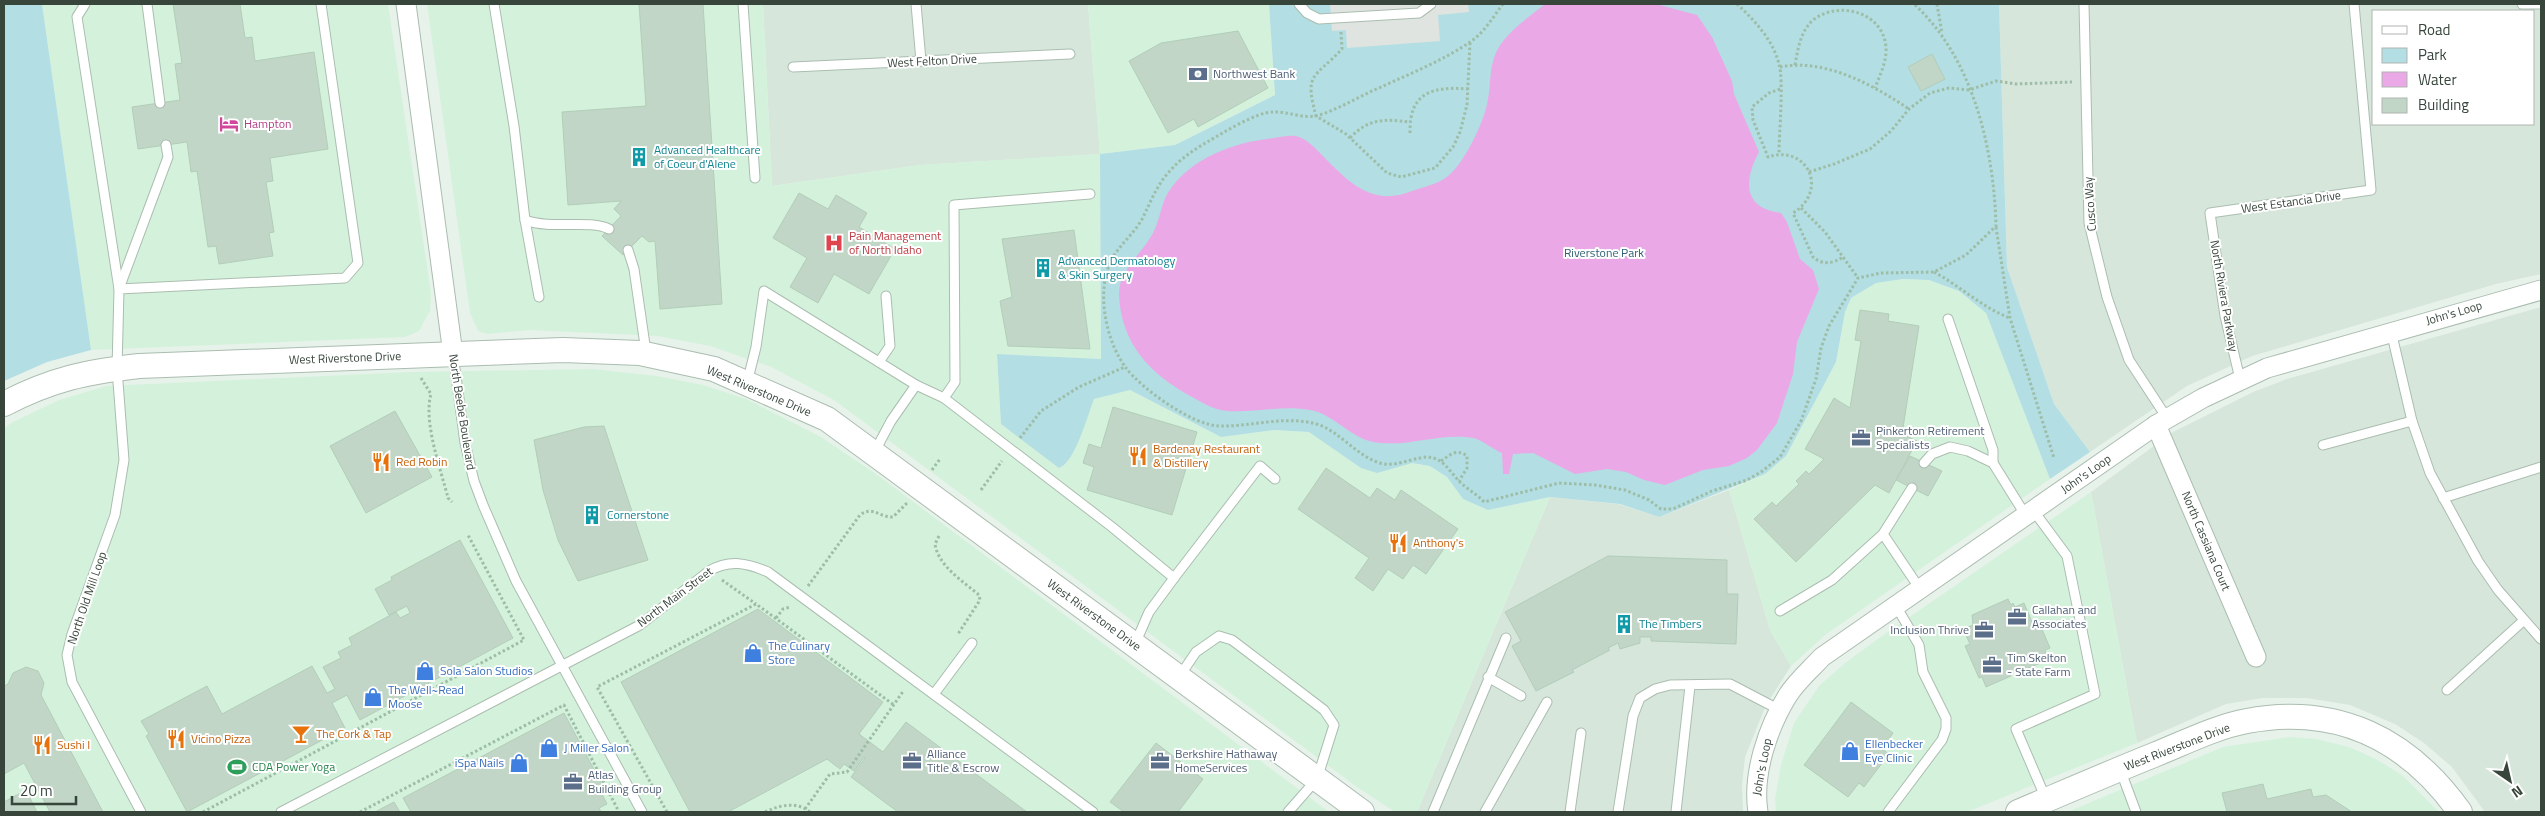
<svg xmlns="http://www.w3.org/2000/svg" width="2545" height="816" font-family="'Titillium Web',sans-serif">
<style>
.residential{fill:#d6e6db;fill-rule:evenodd}
.commercial{fill:#d4f2db}
.green{fill:#b3dee3}
.parking{fill:#dfe4e0}
.water{fill:#eaa9e6}
.building{fill:#c1d6c6;stroke:#b2cdb9}
.lines{fill:none;stroke-linecap:round;stroke-linejoin:round}
.service-casing{stroke:#abbdb0;stroke-width:11}
.minor-casing{stroke:#abbdb0;stroke-width:21}
.tertiary-casing{stroke:#abbdb0;stroke-width:26}
.path{stroke:#9dbda7;stroke-width:3;stroke-dasharray:2.5 2.5;stroke-linecap:butt}
.service{stroke:#fff;stroke-width:9}
.minor{stroke:#fff;stroke-width:19}
.tertiary{stroke:#fff;stroke-width:24}
.labels{text-anchor:middle;stroke-width:4;stroke-linejoin:round;paint-order:stroke}
.street-label{font-size:12px;fill:#37453a;stroke:#fff}
.service-label{font-size:12px;fill:#4e5e75;stroke:#fff;text-anchor:start}
.hotel-label{font-size:12px;fill:#b23c85;stroke:#fff;text-anchor:start}
.culture-label{font-size:12px;fill:#0d838f;stroke:#fff;text-anchor:start}
.health-label{font-size:12px;fill:#be3a42;stroke:#fff;text-anchor:start}
.park-label{font-size:12px;fill:#2f5f71;stroke:#fff}
.food-label{font-size:12px;fill:#c56008;stroke:#fff;text-anchor:start}
.shop-label{font-size:12px;fill:#366cbe;stroke:#fff;text-anchor:start}
.leisure-label{font-size:12px;fill:#27864d;stroke:#fff;text-anchor:start}
</style>
<rect width="100%" height="100%" fill="#e7f2eb"/>
<g class="residential">
<polygon points="763,4 1088,4 1100,154 920,165 772,186"/>
<path d="M1999 4H2541V274L2496 284 2252 356 2187 386 2090 452 2054 404 2007 267ZM2374 11H2534V124H2374Z"/>
<polygon points="2541,307 2541,812 2485,812 2452,767 2424,743 2395,724 2350,705 2307,698 2263,698 2226,704 2137,743 2091,492 2173,432 2253,392 2287,379"/>
<polygon points="1729,490 1770,630 1791,666 1766,705 1745,757 1742,785 1743,812 1417,812 1550,497 1618,504 1659,517"/>
</g>
<g class="commercial">
<polygon points="42,4 388,4 431,293 430,311 419,331 405,337 91,350"/>
<polygon points="427,4 763,4 772,186 920,165 1100,154 1088,4 1269,4 1275,95 1175,145 1100,154 1101,359 997,354 1001,424 1060,468 1072,454 1094,399 1130,390 1221,437 1274,430 1310,432 1361,468 1412,463 1430,466 1447,477 1463,499 1488,510 1550,497 1417,812 1395,812 1357,787 834,400 771,367 710,346 657,336 529,330 488,334 478,331 470,313"/>
<polygon points="1903,279 1929,280 1959,291 1986,313 2050,479 1825,635 1791,666 1770,630 1729,490 1765,474 1786,456 1836,362 1845,312 1851,298 1876,283"/>
<polygon points="593,369 657,376 703,385 746,399 821,437 876,474 1329,812 4,812 4,428 13,422 59,400 106,386 410,372"/>
<polygon points="2091,492 2137,743 1967,812 1776,812 1775,799 1781,765 1794,723 1819,686 1845,663 1879,638"/>
<polygon points="2290,737 2317,739 2349,747 2376,759 2402,775 2439,812 2067,812 2223,747"/>
</g>
<g class="green">
<polygon points="4,4 42,4 91,350 47,362 4,381"/>
<path d="M1269 4H1999L2007 267 2054 404 2090 452 2050 479 1986 313 1959 291 1929 280 1903 279 1876 283 1851 298 1845 312 1836 362 1786 456 1765 474 1659 517 1620 504 1550 497 1488 510 1463 499 1447 477 1430 466 1412 463 1377 473 1361 468 1309 432 1274 430 1221 437 1130 390 1094 399C1088 414 1075 463 1059 468L1001 424 997 354 1101 359 1100 154 1175 145 1275 95Z"/>
</g>
<polygon class="parking" points="1330,4 1468,4 1469,12 1438,15 1440,41 1347,48 1346,30 1332,31"/>
<path class="water" d="M1545 4H1656L1697 15 1712 37 1732 81 1734 94 1759 152C1744 180 1742 208 1781 213L1787 222 1800 259 1813 270 1819 289 1797 342 1793 374 1777 423 1757 450 1747 458 1729 466 1703 470 1665 485 1644 480 1626 472 1607 469 1575 474 1533 453 1513 454 1509 474H1503L1502 453C1492 449 1481 439 1473 438 1440 432 1407 448 1374 442 1350 438 1334 414 1310 410 1281 405 1255 413 1227 411 1214 410 1203 403 1192 397 1151 375 1121 344 1119 295 1118 270 1143 253 1153 233 1160 220 1161 203 1169 191 1192 157 1235 142 1274 138 1280 137 1290 135 1296 136 1306 138 1316 149 1323 156 1349 183 1373 207 1412 191 1424 187 1438 184 1448 176 1463 165 1484 122 1487 104 1491 88 1489 70 1495 55 1503 34 1528 18 1545 4Z"/>
<g class="building">
<polygon points="173,4 240,4 245,38 252,37 255,61 314,52 328,149 270,158 273,181 266,182 274,232 269,233 273,256 219,264 216,246 208,247 197,171 191,172 187,142 138,149 132,107 180,100 175,64 182,63"/>
<polygon points="639,4 703,4 722,304 660,309 655,241 649,242 642,236 623,255 602,236 621,216 614,209 621,201 568,205 562,112 646,106"/>
<polygon points="1238,31 1268,88 1198,127 1194,119 1168,133 1129,61 1161,43"/>
<polygon points="1932,54 1945,79 1921,91 1908,67"/>
<polygon points="799,193 828,209 836,195 867,213 859,227 895,249 869,294 834,274 818,303 790,287 807,258 773,238"/>
<polygon points="1074,230 1090,349 1008,346 1000,301 1012,297 1002,239"/>
<polygon points="1860,310 1889,314 1888,321 1919,326 1902,434 1917,441 1889,493 1875,485 1796,562 1754,519 1772,502 1776,506 1799,484 1796,481 1806,471 1809,474 1824,459 1805,449 1834,398 1850,408 1861,341 1855,340"/>
<polygon points="1113,407 1197,432 1172,515 1087,490 1094,467 1083,463 1089,444 1101,448"/>
<polygon points="395,411 432,477 366,513 330,446"/>
<polygon points="604,426 648,560 578,581 558,540 543,490 534,440 584,427"/>
<polygon points="1910,456 1942,471 1928,496 1896,480"/>
<polygon points="1326,468 1370,498 1377,488 1395,500 1401,490 1458,529 1426,574 1413,565 1403,579 1388,569 1373,591 1355,578 1369,558 1298,509"/>
<polygon points="460,540 513,638 360,720 347,695 332,703 345,728 187,812 146,736 149,734 141,721 207,686 222,714 312,666 327,693 335,689 323,667 341,658 338,652 352,645 349,638 396,612 400,618 410,613 407,606 389,615 375,589 392,580 391,577"/>
<polygon points="1608,556 1727,560 1727,594 1738,594 1736,644 1651,641 1651,637 1640,637 1640,643 1620,649 1618,643 1608,648 1610,650 1572,670 1574,672 1536,691 1512,646 1521,641 1505,612"/>
<polygon points="2008,599 2011,605 2013,603 2015,607 2024,603 2032,622 2038,620 2050,648 2045,650 2048,660 2026,669 2024,665 2010,672 2011,676 1986,687 1982,677 1979,678 1965,646 1970,644 1963,629 1973,625 1972,615"/>
<polygon points="758,609 883,702 859,734 883,752 906,722 1027,812 898,812 851,777 865,758 864,757 854,771 844,764 840,769 827,759 728,812 690,812 621,682"/>
<polygon points="26,667 38,671 44,683 41,695 103,812 50,812 24,763 4,774 4,686 8,684 13,673"/>
<polygon points="1851,702 1893,733 1882,749 1889,754 1864,787 1859,783 1848,797 1804,765"/>
<polygon points="564,713 606,792 602,794 607,804 599,808 601,812 411,812 403,798"/>
<polygon points="1156,743 1203,779 1178,812 1124,812 1110,802"/>
<polygon points="2263,784 2267,799 2311,789 2313,797 2326,795 2352,812 2227,812 2222,793"/>
<polygon points="26,790 37,812 4,812 4,802"/>
<polygon points="394,802 400,812 375,812"/>
</g>
<g class="lines">
<g class="service-casing">
<g id="service">
<polyline points="85,4 77,17 119,289"/>
<polyline points="147,4 160,103"/>
<path d="M494 4 514 126 525 220C552 230 589 219 609 229"/>
<polyline points="743,4 755,178"/>
<polyline points="916,4 921,61"/>
<polyline points="1299,4 1307,13 1319,19 1419,13 1431,4"/>
<polyline points="2084,4 2089,223 2107,297 2129,360 2167,418"/>
<polyline points="2522,4 2541,4"/>
<polyline points="793,67 1070,54"/>
<polyline points="525,220 539,297"/>
<polyline points="628,250 634,269 646,352"/>
<polyline points="120,286 168,157 166,145"/>
<polyline points="1948,319 1993,450 1993,463"/>
<polyline points="2391,331 2412,421 2430,473 2478,561 2498,590 2541,639"/>
<polyline points="453,354 465,443 474,481 483,505 516,581 642,812"/>
<polyline points="879,362 890,346 886,296"/>
<polyline points="2240,379 2225,316 2210,213 2371,190 2354,4"/>
<polyline points="747,383 756,347 764,291 916,385"/>
<polyline points="944,398 955,382 954,205 1090,194"/>
<polyline points="2323,445 2412,421"/>
<polyline points="874,453 891,421 916,385 944,398 1112,527 1174,578 1149,612 1135,644"/>
<polyline points="1924,463 1932,454 1950,447 1968,451 1993,463 2026,516"/>
<polyline points="1912,488 1883,534 1920,589"/>
<polyline points="2443,498 2541,467"/>
<polyline points="2033,510 2067,556 2095,694 2016,729 2046,799"/>
<polyline points="1174,578 1260,466 1275,479"/>
<polyline points="1780,611 1832,580 1883,534"/>
<polyline points="1179,677 1196,652 1219,636 1232,640 1324,710 1334,725 1317,779 1288,812"/>
<polyline points="1488,677 1521,696"/>
<polyline points="2447,690 2523,621"/>
<polyline points="934,694 972,643"/>
<polyline points="2120,769 2136,812"/>
<polyline points="141,812 72,682 67,655 72,634 115,515 124,460 117,369 119,289 345,278 358,263 321,4"/>
<path d="M281 812 640 625 709 571C730 559 747 563 768 572L1093 812"/>
<polyline points="1433,812 1506,638"/>
<polyline points="1485,812 1547,702"/>
<polyline points="1570,812 1581,733"/>
<polyline points="1618,812 1633,716 1640,698 1655,689 1670,685 1730,684 1780,710"/>
<polyline points="1676,812 1690,686"/>
<polyline points="1888,812 1942,740 1946,729 1946,718 1923,672 1919,645 1896,606"/>
</g>
</g>
<g class="minor-casing">
<g id="minor">
<polyline points="406,4 453,354"/>
<polyline points="2156,425 2256,657"/>
<path d="M1758 812C1752 774 1768 727 1788 695 1797 681 1811 669 1822 657L2156 425 2203 398 2267 368 2541 290"/>
</g>
</g>
<g class="tertiary-casing">
<g id="tertiary">
<path d="M4 404C52 379 86 372 139 366L563 350 640 353 714 369 827 419 1362 812"/>
<path d="M2018 812C2063 793 2109 773 2154 755 2184 743 2215 727 2247 721 2337 704 2408 739 2460 812"/>
</g>
</g>
<g class="path">
<path d="M1503 4C1493 17 1484 33 1470 42 1443 61 1400 78 1370 92 1353 100 1336 110 1319 115 1305 120 1288 111 1273 112 1257 112 1224 132 1209 141 1189 152 1168 168 1157 189 1151 199 1147 210 1141 221 1133 234 1121 244 1113 257 1095 288 1105 340 1126 368 1142 389 1192 425 1219 426 1251 427 1284 415 1316 424 1339 430 1356 456 1380 463 1393 467 1408 460 1420 458 1441 453 1448 470 1460 482 1468 490 1477 494 1484 502L1559 483 1595 485 1625 490 1649 500 1661 509H1673L1712 491 1747 480 1761 472 1780 457 1801 421 1816 379 1821 348 1829 326 1858 278 1881 273 1934 272 1966 255 1996 226C1994 149 1973 58 1914 4"/>
<path d="M1737 4C1755 21 1773 40 1779 64 1784 82 1779 133 1779 154"/>
<polyline points="1937,4 1942,33"/>
<path d="M1341 32 1342 49C1314 79 1304 72 1316 116L1346 134 1387 173 1401 177 1435 168 1453 147 1460 132 1467 105 1470 42"/>
<path d="M1795 65C1798 49 1800 32 1813 20 1839 0 1883 12 1886 47 1887 61 1880 75 1875 88"/>
<path d="M1780 67C1825 58 1873 85 1909 109"/>
<path d="M1780 89 1769 93 1752 107 1753 120 1768 157C1808 144 1829 191 1793 213L1813 257C1822 265 1833 264 1843 257"/>
<path d="M1410 133C1409 92 1433 86 1468 89"/>
<path d="M1350 138C1369 118 1384 119 1410 122"/>
<polyline points="1809,172 1834,164 1870,149 1891,131 1909,109 1930,93 1949,88 1969,90 1996,81 2016,84 2072,82"/>
<polyline points="1801,208 1825,232 1858,278"/>
<polyline points="1996,227 2010,318 2054,458"/>
<path d="M1934 272C1960 286 1983 308 2010 318"/>
<path d="M421 378 431 394C423 422 441 470 448 498L452 502"/>
<polyline points="1020,438 1041,411 1079,387 1125,367"/>
<path d="M1441 461C1450 455 1457 448 1467 456V468L1459 481"/>
<polyline points="932,470 940,459"/>
<polyline points="981,490 1002,461"/>
<path d="M939 536 935 544C938 566 964 582 979 595L980 600 958 634"/>
<polyline points="722,580 756,604"/>
<path d="M808 586 860 515C873 505 880 518 893 517L907 503"/>
<polyline points="776,618 783,609 790,607"/>
<polyline points="805,809 830,774 847,772 904,690"/>
<polyline points="203,812 524,640 468,535"/>
<polyline points="360,812 564,705 619,812"/>
<polyline points="667,812 597,687 756,604 894,705"/>
<path d="M765 812C780 805 796 801 810 812"/>
</g>
<use href="#service" class="service"/>
<use href="#minor" class="minor"/>
<use href="#tertiary" class="tertiary"/>
</g>
<defs>
<g id="bank-bare" transform="scale(1.5)"><path d="M-6-4H6V4H-6ZM0-2.3a2.3 2.3 0 1 0 0 4.6a2.3 2.3 0 1 0 0-4.6Z" fill="#5c6f8a" stroke="#fff" stroke-width="2.5" paint-order="stroke"/></g>
<g id="hotel-bare" transform="scale(1.5)"><path d="M-6-4.5h1.5V1H6V5H4.5V3h-9V5H-6ZM-4 0a1.8 1.8 0 1 1 3.6 0ZM.5 0V-2.5h3Q6-2.5 6 0Z" fill="#d1479c" stroke="#fff" stroke-width="2.5" paint-order="stroke"/></g>
<g id="building-bare" transform="scale(1.5)"><path d="M-4-6H4V6H1V3H-1V6H-4ZM-2.5-4.3h1.7v1.8h-1.7ZM.8-4.3h1.7v1.8H.8ZM-2.5-1h1.7V.8h-1.7ZM.8-1h1.7V.8H.8Z" fill="#0f9aa8" stroke="#fff" stroke-width="2.5" paint-order="stroke"/></g>
<g id="hospital-bare" transform="scale(1.5)"><path d="M-5-5h3v3.5h4V-5h3V5h-3V1.5h-4V5h-3Z" fill="#e0444e" stroke="#fff" stroke-width="2.5" paint-order="stroke"/></g>
<g id="office-bare" transform="scale(1.5)"><path d="M-6-3h4V-5.5h4V-3h4V5H-6ZM-1-4.5V-3h2v-1.5ZM-6 0V1H6V0Z" fill="#5c6f8a" stroke="#fff" stroke-width="2.5" paint-order="stroke"/></g>
<g id="restaurant-bare" transform="scale(1.5)"><path d="M-5-6h1v4h1v-4h1v4h1v-4h1v5L-1.5 .5V6h-2V.5L-5-1ZM5-6V6H3V1.5H1.5Q1.5-4 5-6Z" fill="#e8710a" stroke="#fff" stroke-width="2.5" paint-order="stroke"/></g>
<g id="shop-bare" transform="scale(1.5)"><path d="M-5-2.5h2.3a2.7 3.5 0 0 1 5.4 0H5L5.5 6h-11ZM-1.5-2.5h3a1.5 2.3 0 0 0-3 0Z" fill="#3f7fe0" stroke="#fff" stroke-width="2.5" paint-order="stroke"/></g>
<g id="bar-bare" transform="scale(1.5)"><path d="M-6-5H6L.8 .8V4.5H3.5V6h-7V4.5H-.8V.8Z" fill="#e8710a" stroke="#fff" stroke-width="2.5" paint-order="stroke"/></g>
<g id="stadium-bare" transform="scale(1.5)"><path d="M0-5a6.5 5 0 1 0 0 10a6.5 5 0 1 0 0-10ZM-3.5-1.8h7v3.6h-7Z" fill="#2e9e5b" stroke="#fff" stroke-width="2.5" paint-order="stroke"/></g>
</defs>
<g fill-rule="evenodd">
<use href="#bank-bare" x="1198" y="74"/>
<use href="#hotel-bare" x="229" y="124"/>
<use href="#building-bare" x="639" y="157"/>
<use href="#hospital-bare" x="834" y="243"/>
<use href="#building-bare" x="1043" y="268"/>
<use href="#office-bare" x="1861" y="438"/>
<use href="#restaurant-bare" x="1138" y="456"/>
<use href="#restaurant-bare" x="381" y="462"/>
<use href="#building-bare" x="592" y="515"/>
<use href="#restaurant-bare" x="1398" y="543"/>
<use href="#office-bare" x="2017" y="617"/>
<use href="#building-bare" x="1624" y="624"/>
<use href="#office-bare" x="1984" y="630"/>
<use href="#shop-bare" x="753" y="653"/>
<use href="#office-bare" x="1992" y="665"/>
<use href="#shop-bare" x="425" y="671"/>
<use href="#shop-bare" x="373" y="697"/>
<use href="#bar-bare" x="301" y="734"/>
<use href="#restaurant-bare" x="176" y="739"/>
<use href="#restaurant-bare" x="42" y="745"/>
<use href="#shop-bare" x="549" y="748"/>
<use href="#shop-bare" x="1850" y="751"/>
<use href="#office-bare" x="912" y="761"/>
<use href="#office-bare" x="1160" y="761"/>
<use href="#shop-bare" x="519" y="763"/>
<use href="#stadium-bare" x="237" y="767"/>
<use href="#office-bare" x="573" y="782"/>
</g>
<g class="labels">
<g class="street-label">
<text transform="translate(932 61) rotate(-3)" y="4">West Felton Drive</text>
<text transform="translate(2291 202) rotate(-8)" y="4">West Estancia Drive</text>
<text transform="translate(2090 204) rotate(-94)" y="4">Cusco Way</text>
<text transform="translate(2224 296) rotate(80)" y="4">North Riviera Parkway</text>
<text transform="translate(2454 313) rotate(-16)" y="4">John's Loop</text>
<text transform="translate(345 358) rotate(-2)" y="4">West Riverstone Drive</text>
<text transform="translate(759 391) rotate(23)" y="4">West Riverstone Drive</text>
<text transform="translate(462 412) rotate(81)" y="4">North Beebe Boulevard</text>
<text transform="translate(2086 474) rotate(-35)" y="4">John's Loop</text>
<text transform="translate(2206 541) rotate(67)" y="4">North Cassiana Court</text>
<text transform="translate(675 597) rotate(-37)" y="4">North Main Street</text>
<text transform="translate(87 598) rotate(-71)" y="4">North Old Mill Loop</text>
<text transform="translate(1094 615) rotate(36)" y="4">West Riverstone Drive</text>
<text transform="translate(2177 747) rotate(-21)" y="4">West Riverstone Drive</text>
<text transform="translate(1762 767) rotate(-79)" y="4">John's Loop</text>
</g>
<g class="service-label">
<text x="1213" y="78">Northwest Bank</text>
<text x="1876" y="435">Pinkerton Retirement<tspan x="1876" dy="14">Specialists</tspan></text>
<text x="2032" y="614">Callahan and<tspan x="2032" dy="14">Associates</tspan></text>
<text x="1969" y="634" text-anchor="end">Inclusion Thrive</text>
<text x="2007" y="662">Tim Skelton<tspan x="2007" dy="14">- State Farm</tspan></text>
<text x="927" y="758">Alliance<tspan x="927" dy="14">Title &amp; Escrow</tspan></text>
<text x="1175" y="758">Berkshire Hathaway<tspan x="1175" dy="14">HomeServices</tspan></text>
<text x="588" y="779">Atlas<tspan x="588" dy="14">Building Group</tspan></text>
</g>
<g class="hotel-label">
<text x="244" y="128">Hampton</text>
</g>
<g class="culture-label">
<text x="654" y="154">Advanced Healthcare<tspan x="654" dy="14">of Coeur d'Alene</tspan></text>
<text x="1058" y="265">Advanced Dermatology<tspan x="1058" dy="14">&amp; Skin Surgery</tspan></text>
<text x="607" y="519">Cornerstone</text>
<text x="1639" y="628">The Timbers</text>
</g>
<g class="health-label">
<text x="849" y="240">Pain Management<tspan x="849" dy="14">of North Idaho</tspan></text>
</g>
<g class="park-label">
<text x="1604" y="257">Riverstone Park</text>
</g>
<g class="food-label">
<text x="1153" y="453">Bardenay Restaurant<tspan x="1153" dy="14">&amp; Distillery</tspan></text>
<text x="396" y="466">Red Robin</text>
<text x="1413" y="547">Anthony's</text>
<text x="316" y="738">The Cork &amp; Tap</text>
<text x="191" y="743">Vicino Pizza</text>
<text x="57" y="749">Sushi I</text>
</g>
<g class="shop-label">
<text x="768" y="650">The Culinary<tspan x="768" dy="14">Store</tspan></text>
<text x="440" y="675">Sola Salon Studios</text>
<text x="388" y="694">The Well~Read<tspan x="388" dy="14">Moose</tspan></text>
<text x="1865" y="748">Ellenbecker<tspan x="1865" dy="14">Eye Clinic</tspan></text>
<text x="564" y="752">J Miller Salon</text>
<text x="504" y="767" text-anchor="end">iSpa Nails</text>
</g>
<g class="leisure-label">
<text x="252" y="771">CDA Power Yoga</text>
</g>
</g>
<rect width="2545" height="816" fill="none" stroke="#37453a" stroke-width="10"/>
<rect x="2372" y="10" width="162" height="115" fill="#ffffff" stroke="#afb5b0"/>
<rect x="2382" y="26" width="25" height="8" fill="#ffffff" stroke="#afb5b0"/>
<text x="2418" y="35" font-size="15" fill="#37453a">Road</text>
<rect x="2382" y="48" width="25" height="15" fill="#b3dee3" stroke="#afb5b0"/>
<text x="2418" y="60" font-size="15" fill="#37453a">Park</text>
<rect x="2382" y="72" width="25" height="15" fill="#eaa9e6" stroke="#afb5b0"/>
<text x="2418" y="85" font-size="15" fill="#37453a">Water</text>
<rect x="2382" y="98" width="25" height="15" fill="#c1d6c6" stroke="#afb5b0"/>
<text x="2418" y="110" font-size="15" fill="#37453a">Building</text>
<g transform="translate(2510 781) rotate(146)" stroke="#ffffff" stroke-width="4" paint-order="stroke">
<path d="M0-4L9 19L0 12L-9 19Z" fill="#37453a"/>
<text y="-8" font-size="14" font-weight="bold" text-anchor="middle" fill="#37453a">N</text>
</g>
<path d="M12 796v8h64v-8" fill="none" stroke="#37453a" stroke-width="2.5"/>
<text x="20" y="796" font-size="15" fill="#37453a" stroke="#ffffff" stroke-width="4" paint-order="stroke">20 m</text>
</svg>
